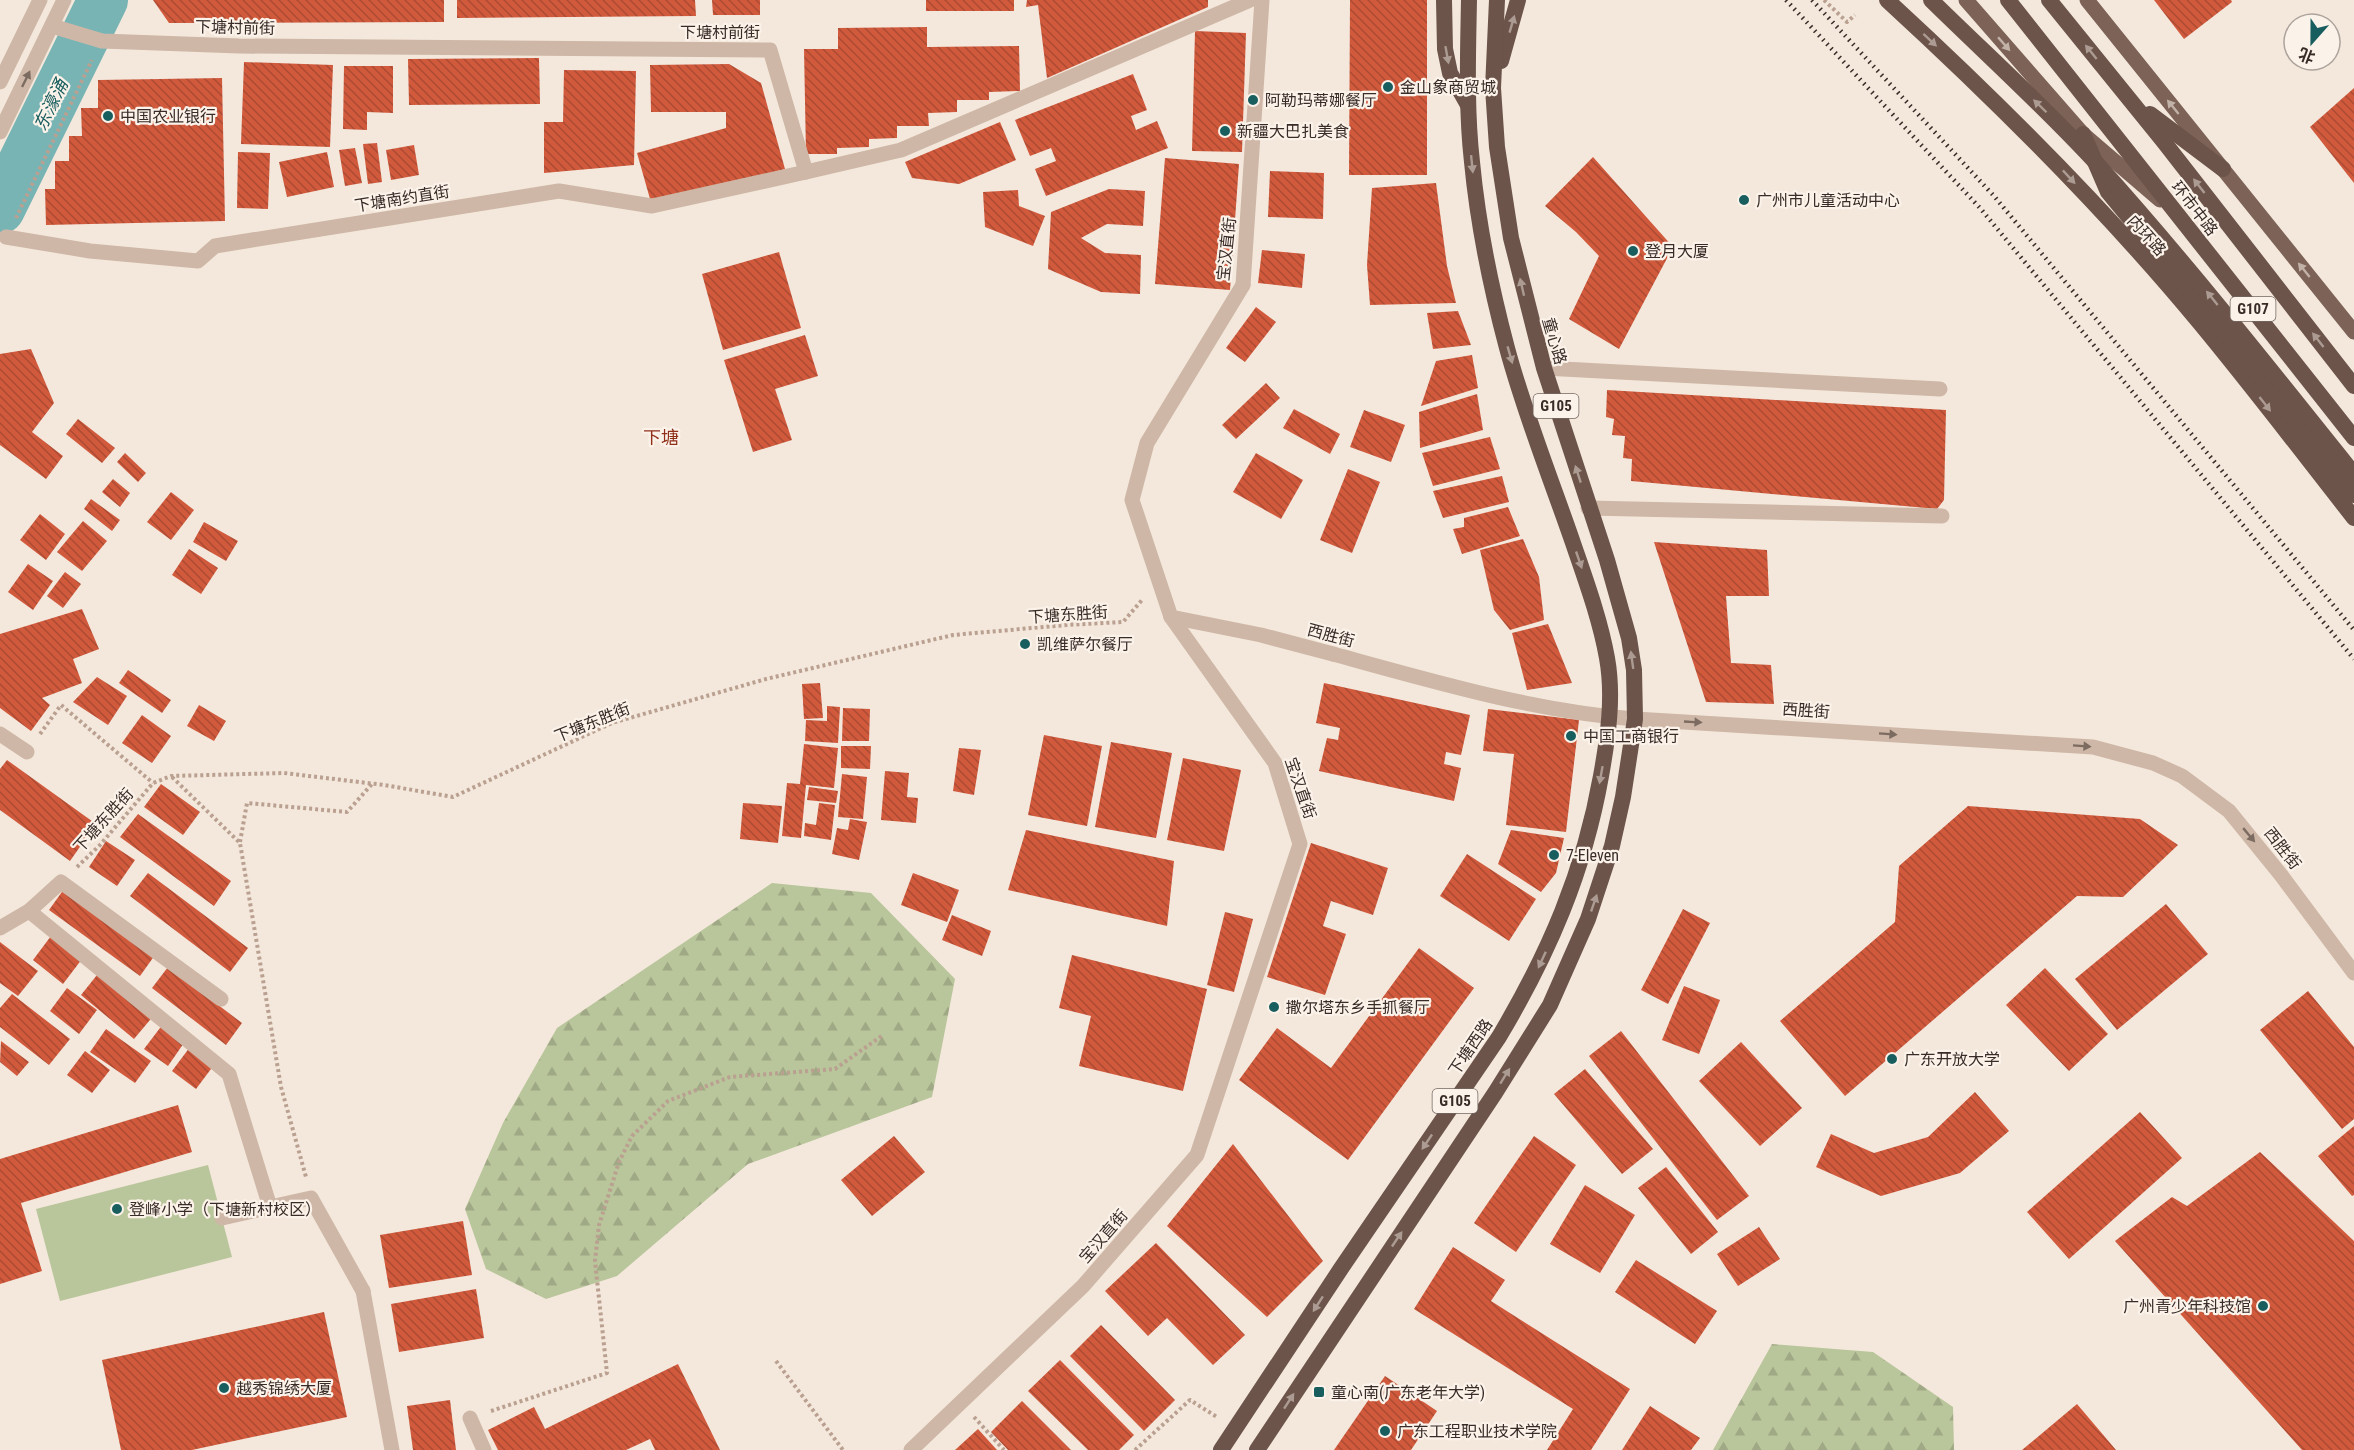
<svg xmlns="http://www.w3.org/2000/svg" width="2354" height="1450" font-family="'Roboto Condensed','Noto Sans SC',sans-serif">
<style>
.green{fill:#b9c59a}
.forest{fill:url(#forest-firs)}
.lines{fill:none;stroke-linecap:round;stroke-linejoin:round}
.river{stroke:#78b4b4;stroke-width:50}
.building{fill:url(#building-back-hatch)}
.path{stroke:#baa090;stroke-width:4;stroke-dasharray:3 3;stroke-linecap:butt}
.service{stroke:#ceb7a6;stroke-width:15}
.minor{stroke:#ceb7a6;stroke-width:15}
.tertiary{stroke:#ceb7a6;stroke-width:15}
.primary{stroke:#7d6257;stroke-width:15}
.trunk{stroke:#6c544a;stroke-width:16}
.rail{stroke:#392c28;stroke-width:4.5;stroke-dasharray:1.5 4.5;stroke-linecap:butt}
.trunk-bridge{stroke:#6c544a;stroke-width:16}
.oneway{fill:#ac9b92}
.oneway2{fill:#c2b1a7}
.oneway3{fill:#7c6b61}
.poi-dot{fill:#195e5f;stroke:#fbf2e9;stroke-width:2}
.labels{text-anchor:middle;stroke-width:4.5;stroke-linejoin:round;paint-order:stroke}
.shield{fill:#fbf2e9;stroke:#736762;stroke-width:1.5}
.shield-label{font-size:15px;font-weight:bold;fill:#392c28}
.street-label{font-size:16px;fill:#392c28;stroke:#fbf2e9}
.poi-label{font-size:16px;fill:#392c28;stroke:#fbf2e9;text-anchor:start}
.water-label{font-size:18px;font-style:italic;fill:#195e5f;stroke:#fbf2e9}
.neighbourhood-label{font-size:18px;fill:#903019;stroke:#fbf2e9}
</style>
<defs>
<pattern id="forest-firs" width="22" height="20" patternUnits="userSpaceOnUse" patternTransform="scale(1.5)"><rect width="22" height="20" fill="#b9c59a"/><path d="M5 1l3.5 6h-7zM16 11l3.5 6h-7z" fill="#a0a985"/></pattern>
<pattern id="building-back-hatch" width="6" height="6" patternUnits="userSpaceOnUse" patternTransform="scale(1.5)"><rect width="6" height="6" fill="#d15a3d"/><path d="M-1 5l2 2M0 0l6 6M5-1l2 2" fill="none" stroke="#ab4b33"/></pattern>
</defs>
<rect width="100%" height="100%" fill="#f4e8dc"/>
<polygon class="green" points="208,1165 232,1257 60,1301 36,1209"/>
<g class="forest">
<polygon points="772,883 871,893 955,979 932,1097 748,1164 617,1276 546,1299 486,1269 465,1209 503,1123 557,1028"/>
<polygon points="1772,1344 1873,1352 1953,1407 1954,1450 1713,1450"/>
</g>
<g class="lines">
<polyline class="river" points="0,209 103,0"/>
</g>
<g class="building">
<polygon points="153,0 444,0 444,22 169,23"/>
<polygon points="457,0 695,0 696,16 457,18"/>
<polygon points="712,0 760,0 760,15 713,15"/>
<rect x="926" y="0" width="88" height="11"/>
<polygon points="1027,0 1208,0 1208,7 1047,78 1038,5 1026,7"/>
<polygon points="1350,0 1427,0 1427,175 1349,175"/>
<polygon points="2154,0 2231,0 2232,2 2184,39"/>
<polygon points="927,27 927,47 1019,46 1020,91 989,92 989,100 957,100 957,112 928,113 929,126 897,126 897,138 869,139 869,147 837,148 837,154 806,154 804,49 838,49 838,28"/>
<polygon points="1195,31 1246,33 1242,152 1192,151"/>
<polygon points="539,58 540,104 409,105 408,59"/>
<polygon points="244,62 333,65 330,147 241,144"/>
<polygon points="729,64 761,83 785,169 652,206 637,153 726,128 726,112 651,112 650,65"/>
<polygon points="344,66 393,66 393,113 367,112 367,130 343,129"/>
<polygon points="564,70 636,71 634,165 544,173 544,122 563,122"/>
<polygon points="1133,74 1147,110 1131,116 1136,130 1157,121 1168,148 1046,196 1035,169 1056,161 1051,148 1030,156 1015,120"/>
<polygon points="222,78 225,221 46,225 45,189 55,189 55,161 69,161 69,136 82,136 81,108 98,108 98,80"/>
<polygon points="2354,88 2354,183 2310,127"/>
<polygon points="1000,122 1016,160 959,184 912,178 905,162"/>
<polygon points="377,143 382,182 368,184 363,144"/>
<polygon points="414,145 419,175 391,180 386,150"/>
<polygon points="355,148 362,183 345,186 339,150"/>
<polygon points="238,152 270,153 268,209 237,208"/>
<polygon points="327,152 334,187 287,197 279,162"/>
<polygon points="1593,157 1673,247 1619,349 1569,319 1599,256 1576,232 1545,206"/>
<polygon points="1165,158 1239,164 1230,290 1155,284"/>
<polygon points="1270,171 1324,173 1323,219 1268,217"/>
<polygon points="1436,183 1447,266 1456,303 1370,305 1367,265 1372,188"/>
<polygon points="1109,189 1145,191 1143,226 1107,224 1081,238 1105,253 1141,255 1140,294 1101,292 1048,269 1051,212"/>
<polygon points="1018,190 1019,206 1045,216 1033,246 985,227 983,192"/>
<polygon points="1262,250 1305,254 1302,288 1258,283"/>
<polygon points="779,252 801,328 723,350 702,274"/>
<polygon points="1256,307 1276,322 1245,362 1226,348"/>
<polygon points="1458,311 1471,345 1433,349 1427,313"/>
<polygon points="805,335 818,376 775,389 792,440 753,452 724,360"/>
<polygon points="31,349 54,403 32,432 63,456 46,479 0,445 0,354"/>
<polygon points="1472,355 1478,388 1421,406 1436,361"/>
<polygon points="1266,383 1280,398 1236,439 1222,425"/>
<polygon points="1607,390 1946,410 1944,500 1937,509 1631,481 1632,459 1623,458 1625,436 1612,435 1614,419 1606,417"/>
<polygon points="1477,394 1483,430 1420,448 1419,412"/>
<polygon points="1294,409 1340,434 1330,454 1283,428"/>
<polygon points="1364,410 1405,425 1391,462 1350,447"/>
<polygon points="78,419 115,448 102,463 66,434"/>
<polygon points="1490,437 1500,469 1433,486 1422,453"/>
<polygon points="125,453 146,473 138,482 117,462"/>
<polygon points="1256,453 1303,480 1281,519 1233,492"/>
<polygon points="1348,469 1380,482 1352,553 1320,540"/>
<polygon points="1502,476 1509,502 1443,518 1433,491"/>
<polygon points="113,479 130,493 120,507 102,492"/>
<polygon points="171,492 194,510 171,540 147,522"/>
<polygon points="91,499 120,520 112,531 84,509"/>
<polygon points="1508,507 1520,536 1462,554 1453,529 1464,527 1464,518"/>
<polygon points="40,514 65,534 46,560 20,540"/>
<polygon points="83,521 107,541 82,571 57,552"/>
<polygon points="204,522 238,541 226,561 193,542"/>
<polygon points="1523,539 1539,577 1544,620 1510,630 1494,610 1480,550"/>
<polygon points="1654,542 1767,550 1769,596 1726,596 1731,663 1771,665 1774,704 1706,702"/>
<polygon points="189,549 218,568 201,594 172,575"/>
<polygon points="28,564 53,581 33,610 8,592"/>
<polygon points="65,572 81,584 63,608 47,596"/>
<polygon points="82,609 99,649 73,659 82,683 42,698 50,705 31,731 0,708 0,634"/>
<polygon points="1548,624 1572,683 1527,690 1512,633"/>
<polygon points="128,670 171,700 162,713 119,683"/>
<polygon points="97,677 127,696 108,725 73,702"/>
<polygon points="820,683 823,718 804,719 802,684"/>
<polygon points="1324,683 1470,715 1461,755 1446,752 1444,764 1461,768 1454,801 1319,771 1327,738 1338,740 1340,728 1316,723"/>
<polygon points="199,705 226,721 214,741 187,726"/>
<polygon points="827,706 840,707 838,743 805,741 806,720 827,721"/>
<polygon points="843,708 870,709 869,741 842,741"/>
<polygon points="1488,709 1579,720 1566,832 1506,825 1514,754 1483,751"/>
<polygon points="142,715 171,736 152,763 122,743"/>
<polygon points="1044,735 1102,746 1087,826 1028,815"/>
<polygon points="1111,742 1172,753 1156,838 1095,827"/>
<polygon points="804,744 838,748 834,788 806,785 801,838 782,836 787,783 800,784"/>
<polygon points="841,746 871,746 870,769 841,768"/>
<polygon points="959,748 981,750 974,795 953,791"/>
<polygon points="1183,758 1241,770 1224,851 1167,840"/>
<polygon points="7,760 96,824 70,861 0,810 0,769"/>
<polygon points="885,771 909,773 907,797 918,798 916,823 881,820"/>
<polygon points="842,774 867,777 863,819 838,817"/>
<polygon points="161,784 200,812 183,835 144,807"/>
<polygon points="809,787 838,791 836,803 807,800"/>
<polygon points="743,803 782,806 778,843 740,839"/>
<polygon points="819,803 835,805 831,840 804,836 805,823 816,825"/>
<polygon points="1968,806 2140,819 2178,845 2123,897 2077,896 1845,1096 1780,1021 1895,922 1899,866"/>
<polygon points="138,814 231,881 214,906 120,837"/>
<polygon points="850,819 867,822 859,860 832,854 837,828 848,830"/>
<polygon points="1026,830 1174,861 1167,926 1008,890"/>
<polygon points="1511,830 1564,838 1556,873 1541,892 1498,864"/>
<polygon points="106,841 135,860 117,886 89,867"/>
<polygon points="1311,843 1388,868 1373,915 1331,901 1323,926 1346,934 1325,995 1267,977"/>
<polygon points="1467,854 1536,899 1509,941 1440,896"/>
<polygon points="148,873 248,948 230,972 130,896"/>
<polygon points="913,873 959,890 947,922 901,905"/>
<polygon points="64,889 155,955 140,976 49,910"/>
<polygon points="2166,904 2208,954 2117,1030 2075,979"/>
<polygon points="1683,909 1710,923 1668,1004 1641,990"/>
<polygon points="1225,912 1253,919 1234,992 1207,985"/>
<polygon points="952,915 991,931 982,956 942,940"/>
<polygon points="51,936 82,959 63,984 33,960"/>
<polygon points="0,942 38,971 18,996 0,983"/>
<polygon points="1419,948 1474,988 1348,1160 1239,1080 1277,1028 1331,1068"/>
<polygon points="1072,955 1207,989 1183,1091 1079,1066 1091,1016 1059,1008"/>
<polygon points="168,967 242,1023 226,1045 152,988"/>
<polygon points="2045,968 2108,1034 2069,1071 2006,1005"/>
<polygon points="101,970 155,1014 134,1039 81,995"/>
<polygon points="1684,986 1720,1000 1699,1054 1662,1040"/>
<polygon points="67,988 97,1010 79,1034 50,1011"/>
<polygon points="2308,991 2354,1047 2354,1119 2342,1129 2260,1030"/>
<polygon points="12,994 70,1039 49,1065 0,1027 0,1008"/>
<polygon points="163,1024 186,1040 168,1066 144,1049"/>
<polygon points="106,1029 151,1061 135,1083 90,1052"/>
<polygon points="1621,1031 1749,1196 1717,1220 1589,1056"/>
<polygon points="1,1041 29,1062 17,1076 0,1062"/>
<polygon points="1741,1042 1802,1108 1760,1146 1699,1081"/>
<polygon points="190,1047 214,1065 196,1089 172,1071"/>
<polygon points="85,1051 110,1070 92,1093 67,1075"/>
<polygon points="1585,1069 1653,1149 1622,1174 1554,1094"/>
<polygon points="1975,1092 2009,1131 1960,1173 1881,1196 1816,1167 1831,1134 1874,1153 1928,1137"/>
<polygon points="178,1105 192,1152 21,1203 42,1271 0,1284 0,1159"/>
<polygon points="2140,1112 2182,1158 2069,1259 2027,1212"/>
<polygon points="2354,1126 2354,1195 2352,1196 2318,1156"/>
<polygon points="894,1136 925,1172 872,1216 841,1180"/>
<polygon points="1534,1136 1576,1165 1516,1252 1474,1223"/>
<polygon points="1233,1144 1323,1261 1267,1317 1167,1226"/>
<polygon points="2260,1152 2354,1241 2354,1450 2302,1450 2115,1241 2172,1197 2187,1206"/>
<polygon points="1666,1167 1718,1232 1691,1254 1638,1188"/>
<polygon points="1585,1185 1635,1215 1600,1273 1550,1244"/>
<polygon points="463,1221 472,1275 389,1288 380,1235"/>
<polygon points="1759,1227 1780,1259 1738,1286 1717,1254"/>
<polygon points="1156,1243 1245,1335 1213,1365 1167,1318 1148,1336 1105,1291"/>
<polygon points="1453,1247 1505,1280 1491,1301 1630,1389 1591,1450 1547,1450 1573,1409 1414,1309"/>
<polygon points="1636,1260 1717,1311 1695,1344 1615,1292"/>
<polygon points="476,1289 484,1338 399,1352 391,1304"/>
<polygon points="324,1312 347,1417 192,1450 121,1450 102,1360"/>
<polygon points="1101,1325 1175,1400 1144,1431 1070,1356"/>
<polygon points="1060,1360 1134,1435 1119,1450 1088,1450 1028,1391"/>
<polygon points="678,1364 720,1450 655,1450 650,1439 626,1450 498,1450 488,1430 534,1407 545,1429"/>
<polygon points="1385,1376 1437,1411 1411,1450 1334,1450"/>
<polygon points="450,1400 456,1450 413,1450 407,1406"/>
<polygon points="1022,1401 1071,1450 1008,1450 991,1432"/>
<polygon points="2077,1404 2116,1450 2022,1450"/>
<polygon points="1650,1406 1700,1438 1691,1450 1622,1450"/>
<polygon points="978,1429 997,1450 955,1450"/>
</g>
<g class="lines">
<g class="path">
<polyline points="1824,0 1847,22 1855,15"/>
<polyline points="16,218 92,60"/>
<polyline points="40,734 61,705 153,783"/>
<polyline points="172,777 240,843 281,1087 306,1177"/>
<polyline points="240,842 247,803 347,812 372,784"/>
<polyline points="77,867 100,845 153,783 171,776 284,773 384,785 453,797 612,723 766,679 953,635 1066,625 1123,622 1142,600"/>
<polyline points="776,1361 843,1450"/>
<polyline points="491,1411 607,1373 595,1261 599,1225 619,1162 632,1136 668,1101 730,1077 835,1069 883,1035"/>
<polyline points="974,1417 1004,1450"/>
<polyline points="1135,1450 1190,1400 1217,1417"/>
</g>
<g class="service">
<polyline points="6,237 90,251 198,261 215,246 559,191 652,206 806,172"/>
<polyline points="1243,285 1147,443 1132,500 1171,617 1261,635 1333,654"/>
<polyline points="0,734 27,752"/>
<polyline points="29,911 229,1074 270,1207"/>
<polyline points="0,928 29,911 61,882 221,999"/>
<polyline points="222,1218 311,1198 363,1291"/>
<polyline points="470,1418 484,1450"/>
</g>
<g class="minor">
<polyline points="52,26 102,41 239,46 770,50 806,172 901,150 1250,0"/>
<polyline points="1243,285 1262,0"/>
<polyline points="1544,368 1940,389"/>
<polyline points="1588,508 1942,516"/>
<path d="M1333 654C1432 681 1532 711 1635 719"/>
<polyline points="363,1291 392,1450"/>
<polyline points="911,1450 1083,1286 1197,1155 1300,844 1275,763 1171,617"/>
</g>
<g class="tertiary">
<polyline points="0,82 40,0"/>
<polyline points="0,132 64,0"/>
<polyline points="1635,719 2093,747 2153,763 2182,776 2229,811 2281,875 2354,973"/>
</g>
<g class="primary">
<polyline points="1966,0 2083,134 2160,200"/>
<polyline points="2087,0 2354,332"/>
</g>
<g class="trunk">
<polyline points="1444,0 1445,49 1450,73 1468,105"/>
<path d="M1887 0C1997 101 2104 207 2199 322 2252 386 2303 453 2354 518"/>
<polyline points="2008,0 2354,438"/>
<polyline points="2049,0 2164,142 2354,386"/>
<polyline points="1501,61 1518,0"/>
<polyline points="2150,114 2223,169"/>
<polyline points="2083,134 2108,192 2218,325 2354,495"/>
<path d="M1221 1450 1340 1270 1499 1037C1549 953 1584 872 1601 776 1608 737 1614 697 1607 658 1600 619 1586 581 1573 543 1551 479 1525 415 1507 348 1491 288 1478 225 1472 162 1466 109 1468 54 1469 0"/>
<polyline points="1257,1450 1495,1093 1550,1005 1588,919 1612,846 1623,797 1635,719 1634,670 1629,638 1607,560 1544,368 1511,238 1497,147 1493,88 1497,0"/>
</g>
<g class="rail">
<polyline points="1786,0 1980,208 2354,659"/>
<polyline points="1812,0 1994,196 2354,630"/>
</g>
<path class="trunk-bridge" d="M1931 0C1987 55 2046 108 2099 166 2188 265 2271 370 2354 474"/>
</g>
<defs><path id="oneway-solid" d="M-6-.8H1V-3.2L6.5 0L1 3.2V.8H-6Z" transform="scale(1.5)"/></defs>
<g class="oneway">
<use href="#oneway-solid" transform="translate(1512 24) rotate(-74)"/>
<use href="#oneway-solid" transform="translate(1930 40) rotate(43)"/>
<use href="#oneway-solid" transform="translate(2091 52) rotate(-129)"/>
<use href="#oneway-solid" transform="translate(1447 55) rotate(80)"/>
<use href="#oneway-solid" transform="translate(2040 106) rotate(-136)"/>
<use href="#oneway-solid" transform="translate(1472 164) rotate(84)"/>
<use href="#oneway-solid" transform="translate(2069 177) rotate(47)"/>
<use href="#oneway-solid" transform="translate(2199 186) rotate(-128)"/>
<use href="#oneway-solid" transform="translate(1522 287) rotate(-103)"/>
<use href="#oneway-solid" transform="translate(2212 298) rotate(-129)"/>
<use href="#oneway-solid" transform="translate(2318 340) rotate(-128)"/>
<use href="#oneway-solid" transform="translate(1510 355) rotate(74)"/>
<use href="#oneway-solid" transform="translate(2265 404) rotate(52)"/>
<use href="#oneway-solid" transform="translate(1578 474) rotate(-108)"/>
<use href="#oneway-solid" transform="translate(1579 560) rotate(71)"/>
<use href="#oneway-solid" transform="translate(1632 660) rotate(-98)"/>
<use href="#oneway-solid" transform="translate(1601 775) rotate(100)"/>
<use href="#oneway-solid" transform="translate(1594 903) rotate(-71)"/>
<use href="#oneway-solid" transform="translate(1542 960) rotate(115)"/>
<use href="#oneway-solid" transform="translate(1505 1076) rotate(-58)"/>
<use href="#oneway-solid" transform="translate(1427 1142) rotate(124)"/>
<use href="#oneway-solid" transform="translate(1397 1239) rotate(-56)"/>
<use href="#oneway-solid" transform="translate(1318 1304) rotate(123)"/>
<use href="#oneway-solid" transform="translate(1289 1401) rotate(-57)"/>
</g>
<g class="oneway2">
<use href="#oneway-solid" transform="translate(2004 44) rotate(49)"/>
<use href="#oneway-solid" transform="translate(2173 107) rotate(-129)"/>
<use href="#oneway-solid" transform="translate(2304 270) rotate(-129)"/>
</g>
<g class="oneway3">
<use href="#oneway-solid" transform="translate(26 79) rotate(-64)"/>
<use href="#oneway-solid" transform="translate(1693 722) rotate(3)"/>
<use href="#oneway-solid" transform="translate(1888 734) rotate(4)"/>
<use href="#oneway-solid" transform="translate(2082 746) rotate(4)"/>
<use href="#oneway-solid" transform="translate(2249 835) rotate(50)"/>
</g>
<g class="poi-dot">
<circle cx="1388" cy="87" r="6"/>
<circle cx="1253" cy="100" r="6"/>
<circle cx="108" cy="116" r="6"/>
<circle cx="1225" cy="131" r="6"/>
<circle cx="1744" cy="200" r="6"/>
<circle cx="1633" cy="251" r="6"/>
<circle cx="1025" cy="644" r="6"/>
<circle cx="1571" cy="736" r="6"/>
<circle cx="1554" cy="855" r="6"/>
<circle cx="1274" cy="1007" r="6"/>
<circle cx="1892" cy="1059" r="6"/>
<circle cx="117" cy="1209" r="6"/>
<circle cx="2263" cy="1306" r="6"/>
<circle cx="224" cy="1388" r="6"/>
<rect x="1313" y="1386" width="12" height="12" rx="3"/>
<circle cx="1385" cy="1431" r="6"/>
</g>
<g class="labels">
<g class="shield">
<rect x="2230.5" y="297" width="45" height="24" rx="4.5"/>
<rect x="1533.5" y="394" width="45" height="24" rx="4.5"/>
<rect x="1432.5" y="1089" width="45" height="24" rx="4.5"/>
</g>
<g class="shield-label">
<text x="2253" y="314">G107</text>
<text x="1556" y="411">G105</text>
<text x="1455" y="1106">G105</text>
</g>
<g class="street-label">
<text transform="translate(235 27) rotate(1)" y="6">下塘村前街</text>
<text x="720" y="38">下塘村前街</text>
<text transform="translate(402 198) rotate(-9)" y="6">下塘南约直街</text>
<text transform="translate(2195 208) rotate(52)" y="6">环市中路</text>
<text transform="translate(2147 235) rotate(48)" y="6">内环路</text>
<text transform="translate(1226 249) rotate(-84)" y="6">宝汉直街</text>
<text transform="translate(1555 341) rotate(74)" y="6">童心路</text>
<text transform="translate(1068 614) rotate(-4)" y="6">下塘东胜街</text>
<text transform="translate(1331 635) rotate(15)" y="6">西胜街</text>
<text transform="translate(1806 710) rotate(4)" y="6">西胜街</text>
<text transform="translate(592 722) rotate(-22)" y="6">下塘东胜街</text>
<text transform="translate(1301 788) rotate(71)" y="6">宝汉直街</text>
<text transform="translate(103 820) rotate(-48)" y="6">下塘东胜街</text>
<text transform="translate(2283 848) rotate(52)" y="6">西胜街</text>
<text transform="translate(1470 1047) rotate(-56)" y="6">下塘西路</text>
<text transform="translate(1103 1236) rotate(-49)" y="6">宝汉直街</text>
</g>
<g class="poi-label">
<text x="1400" y="93">金山象商贸城</text>
<text x="1265" y="106">阿勒玛蒂娜餐厅</text>
<text x="120" y="122">中国农业银行</text>
<text x="1237" y="137">新疆大巴扎美食</text>
<text x="1756" y="206">广州市儿童活动中心</text>
<text x="1645" y="257">登月大厦</text>
<text x="1037" y="650">凯维萨尔餐厅</text>
<text x="1583" y="742">中国工商银行</text>
<text x="1566" y="861">7-Eleven</text>
<text x="1286" y="1013">撒尔塔东乡手抓餐厅</text>
<text x="1904" y="1065">广东开放大学</text>
<text x="129" y="1215">登峰小学（下塘新村校区）</text>
<text x="2251" y="1312" text-anchor="end">广州青少年科技馆</text>
<text x="236" y="1394">越秀锦绣大厦</text>
<text x="1331" y="1398">童心南(广东老年大学)</text>
<text x="1397" y="1437">广东工程职业技术学院</text>
</g>
<g class="water-label">
<text transform="translate(51 105) rotate(-64)" y="6">东濠涌</text>
</g>
<g class="neighbourhood-label">
<text x="661" y="444">下塘</text>
</g>
</g>
<g transform="translate(2312 42) rotate(201)"><circle r="28" fill="#fbf2e9" stroke="#ada39c" stroke-width="1.5"/>
<path d="M0-4.5L10 22L0 15L-10 22Z" fill="#195e5f"/>
<text y="-9" font-size="16" font-weight="bold" text-anchor="middle" fill="#392c28">北</text>
</g>
</svg>
